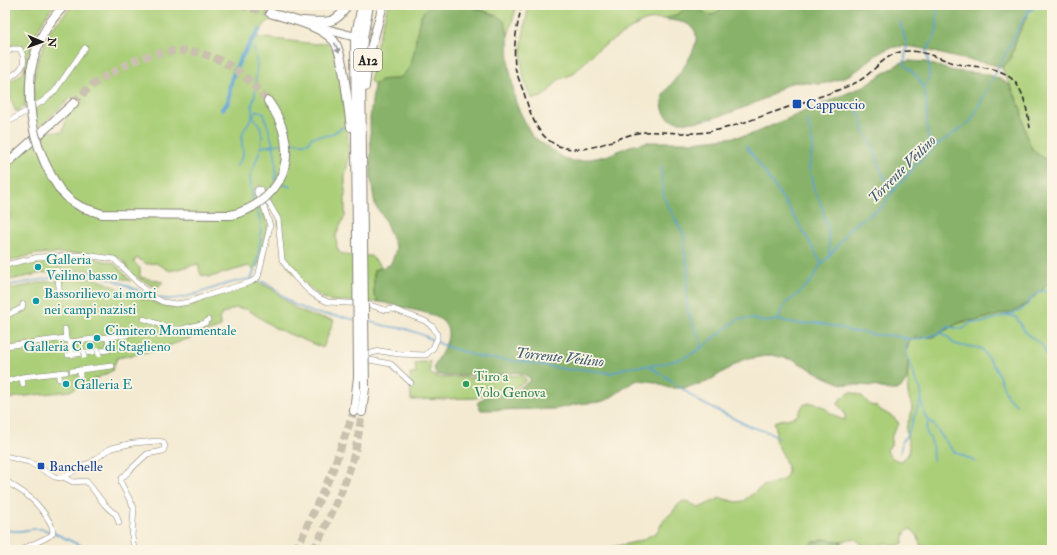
<svg xmlns="http://www.w3.org/2000/svg" width="1057" height="555" font-family="'IM FELL Double Pica',serif">
<style>
.green{fill:#abcf79;stroke:#64764a}
.forest{fill:#88b269;stroke:#526742}
.lines{fill:none;stroke-linecap:round;stroke-linejoin:round}
.stream{stroke:#5ba3d2;stroke-width:1.5}
.canal{stroke:#5ba3d2;stroke-width:4.5}
.highway-tunnel{stroke:#c9c1ae;stroke-width:8;stroke-dasharray:8 4;stroke-linecap:butt}
.minor-casing{stroke:#888377;stroke-width:6}
.highway-casing{stroke:#888377;stroke-width:10}
.minor{stroke:#fff;stroke-width:5}
.highway{stroke:#fff;stroke-width:8}
.rail{stroke:#1c1c1c;stroke-width:1.5;stroke-dasharray:6 3;stroke-linecap:butt}
.minor-bridge-casing{stroke:#888377;stroke-width:6;stroke-linecap:butt}
.highway-bridge-casing{stroke:#888377;stroke-width:10;stroke-linecap:butt}
.minor-bridge{stroke:#fff;stroke-width:5}
.highway-bridge{stroke:#fff;stroke-width:8}
.oneway{fill:#999}
.transit-dot{fill:#1a4fb4;stroke:#fcf5e5;stroke-width:1.5}
.culture-dot{fill:#0f9aa8;stroke:#fcf5e5;stroke-width:1.5}
.leisure-dot{fill:#2e9e5b;stroke:#fcf5e5;stroke-width:1.5}
.labels{text-anchor:middle;stroke-width:3.5;stroke-linejoin:round;paint-order:stroke}
.shield{fill:#fcf5e5;stroke:#5f5d58;stroke-width:1}
.shield-label{font-size:13px;font-weight:bold;fill:#1c1c1c}
.transit-label{font-size:14px;fill:#164399;stroke:#fcf5e5;text-anchor:start}
.culture-label{font-size:14px;fill:#0d838f;stroke:#fcf5e5;text-anchor:start}
.leisure-label{font-size:14px;fill:#27864d;stroke:#fcf5e5;text-anchor:start}
.water-label{font-size:15px;font-style:italic;fill:#38596e;stroke:#fcf5e5}
</style>
<rect width="100%" height="100%" fill="#fcf5e5"/>
<filter id="ink" filterUnits="userSpaceOnUse"><feTurbulence type="fractalNoise" baseFrequency=".025" numOctaves="2"/><feDisplacementMap in="SourceGraphic" scale="8" xChannelSelector="R" yChannelSelector="G"/><feConvolveMatrix kernelMatrix="1 2 1 2 8 2 1 2 1" color-interpolation-filters="sRGB"/></filter>
<filter id="wash" filterUnits="userSpaceOnUse"><feTurbulence type="fractalNoise" baseFrequency=".012" numOctaves="4" result="noise"/><feDisplacementMap in="SourceGraphic" scale="16" xChannelSelector="R" yChannelSelector="G"/><feGaussianBlur stdDeviation="0.9" result="paint"/><feColorMatrix in="noise" values="0 0 0 0 0 0 0 0 0 0 0 0 0 0 0 0 0 1.4 0 .05"/><feComposite in="paint" operator="in"/></filter>
<g filter="url(#wash)">
<rect width="100%" height="100%" fill="#f4ead2"/>
<g class="green">
<path d="M5 5H54C26 40 27 64 25 106L16 112 8 92 5 93V85L23 73C26 59 27 35 5 49Z"/>
<path d="M73 5H283L279 11 270 9 274 17 264 25 257 37 316 44 327 42 334 51 347 123 349 158 345 176V216L336 235 337 248 340 253 351 256H371L382 267 374 270V295L379 302 331 301 321 297 311 289 294 274 285 261 277 213 260 185 255 188 254 193 262 208 268 225 259 264 254 270 249 266 210 277 201 275 198 264 170 271 156 263 147 264 137 258 134 262 140 268V277L163 282 159 286H153L132 275 123 260 115 256 85 253 38 254C28 255 16 260 5 262V223L11 218 5 204V168L45 131 63 132 67 112 78 105 72 97 36 130 33 83 37 62 51 29Z"/>
<path d="M388 5H431C410 17 422 56 404 74 397 82 390 78 381 80 379 81 376 84 374 85L370 81 373 58Z"/>
<path d="M465 5H517L508 36C505 15 483 10 465 5Z"/>
<path d="M528 5H690L678 14 664 19 648 20 640 23 597 50 573 74 558 80 547 93 541 97 533 99C521 86 520 53 523 36 525 25 527 16 528 5Z"/>
<polygon points="698,5 727,5 713,15 706,14 700,9"/>
<path d="M1035 5H1052V161C1022 151 1028 133 1020 108 1016 94 1008 82 1002 68L1010 60 1018 35 1029 12Z"/>
<polygon points="84,256 114,263 131,281 91,270 43,273 5,281 5,267 41,259"/>
<polygon points="91,278 99,280 118,288 127,294 170,307 180,308 206,300 230,290 257,282 271,288 296,309 313,316 334,320 323,348 275,328 247,309 235,308 222,314 219,319 221,327 154,351 117,358 112,371 70,391 17,397 5,400 5,290 44,282"/>
<path d="M1052 280V550H921C919 540 919 534 910 529L905 532 903 543 898 546 886 543 870 547 864 546 855 539H849L842 542 823 539 812 543 805 550H748L737 545 709 550H604L608 548 640 541 657 532 665 518 670 515 678 505 683 501 689 502 699 508 720 498 737 502 743 501 763 486 781 481 786 477 788 471 784 457 775 440 776 428 774 422C782 419 790 419 797 416L803 405C823 397 828 417 845 420V414L838 404 841 398 851 392 862 396 870 405 876 406C883 414 895 415 899 424L892 434 891 445 887 450C889 457 893 459 900 461 917 452 906 443 906 429 907 422 912 416 912 408 912 403 908 398 908 393 907 385 908 377 908 369 908 357 905 349 911 338L933 337 957 324 971 320H979L1023 307Z"/>
<polygon points="430,361 430,374 441,378 465,377 472,378 506,375 522,376 527,380 514,389 493,390 476,398 411,400 410,374 416,374 415,363"/>
</g>
<g class="forest">
<path d="M431 5H466L492 14 499 17 505 22 508 36 509 66 516 103 519 110 532 136 564 158 572 161H580L606 156 630 146 648 142H692L744 136 752 134 864 86 900 63 909 61 925 62 953 71 987 74 1002 80 1009 84 1021 109 1026 136 1032 149 1038 155 1052 161V280L1029 302 1017 310 979 320 964 321 957 324 933 337 911 338 908 344 907 351 908 366 906 381 902 387 896 390H889L874 386 842 384 825 377 794 360 771 355 742 360 707 382 684 388H669L655 382 639 380 633 382 607 400 600 402 578 404 556 409 481 410 477 403 484 398 492 394 509 393 517 390 531 380C519 366 499 376 483 377 477 377 471 374 464 375 454 375 446 378 436 374L434 367C438 357 447 347 448 336 450 316 423 312 409 309 399 307 389 303 379 302L374 295V270L390 265 394 256 396 248 384 218 375 205 371 180 370 118 374 85C376 84 379 81 381 80 390 78 397 82 404 74 422 56 410 16 431 5Z"/>
<path d="M690 5H698L700 9 706 14 713 15 727 5H1035L1029 12 1018 35 1010 60 1002 68C988 62 973 61 958 58 936 54 913 42 890 48 873 53 862 70 847 76 839 79 829 83 821 84 810 84 798 80 788 84 780 87 775 94 768 97 746 107 653 150 663 95 672 82 707 44 693 28 687 21 672 21 664 19L678 14Z"/>
<polygon points="823,539 842,542 844,550 805,550 812,543"/>
</g>
<g class="lines">
<g class="stream">
<polyline points="1028,13 1028,5"/>
<path d="M900 22 907 46 904 63C908 70 916 73 920 81 928 95 926 109 927 124 927 133 929 143 930 152"/>
<path d="M923 87C933 79 929 62 926 51 929 48 937 32 937 28 938 21 936 12 938 5"/>
<polyline points="858,102 857,110 862,120 864,131 875,151 882,174 893,190"/>
<polyline points="807,119 813,145 809,168 814,190 822,206 826,224 829,240 829,254"/>
<polyline points="290,143 308,143 312,137 330,135 343,127"/>
<path d="M746 146C773 183 800 222 821 263"/>
<polyline points="261,147 281,144"/>
<path d="M236 166C249 151 240 151 242 136 244 127 253 117 257 110L264 114C270 135 279 156 275 179L276 180"/>
<polyline points="661,167 664,198 685,237 684,249 688,271 686,298 688,313 701,342 700,348"/>
<polyline points="281,184 291,187"/>
<polyline points="253,203 250,177 261,148 262,136 260,126 252,115 252,106 255,94 257,63 254,48"/>
<polyline points="60,276 91,273 117,281 146,294"/>
<path d="M251 279C257 267 263 233 260 220 259 216 257 212 256 208"/>
<polyline points="258,280 270,285 293,304 314,313 344,317 355,320"/>
<polyline points="5,286 56,277"/>
<polyline points="1048,290 1052,294"/>
<path d="M159 298C188 304 221 280 252 279"/>
<polyline points="1007,315 1016,317 1026,333 1043,346 1048,360 1052,363"/>
<polyline points="779,320 799,324 818,323 845,329 852,332 862,332 875,335 888,335 916,340 935,335 949,327 963,329 971,322 981,323 1020,311 1029,303 1032,297 1039,292 1047,290 1052,286"/>
<polyline points="367,321 386,326 406,329 423,335 434,341"/>
<polyline points="941,333 948,337 953,343 962,346 975,347 982,349 997,371 1008,398 1017,405"/>
<polyline points="903,338 905,340 908,360 911,364 915,379 921,390 922,405 925,416 932,423 953,451 976,462"/>
<polyline points="437,342 445,346 483,358 525,362 570,370 580,369 611,373 625,368 663,364 683,358 699,350 738,319 754,319 764,322 778,320 785,304 796,296 813,279 819,267 836,248 852,226 883,206 888,197 908,175 917,163 937,145 971,121 1023,20 1030,11 1038,5"/>
<polyline points="650,367 669,379 700,402 751,427 771,433 780,439"/>
<path d="M929 421C922 436 929 432 932 444 933 449 932 455 933 460"/>
<polyline points="900,454 902,442 909,431 921,398"/>
<path d="M5 530C10 531 16 531 21 531 29 530 37 527 45 530 62 534 75 546 91 548"/>
</g>
<path class="canal" d="M222 109C232 101 228 97 230 86 234 66 248 46 259 30"/>
</g>
</g>
<g filter="url(#ink)">
<g class="lines">
<g class="highway-tunnel">
<polyline points="240,5 270,13"/>
<polyline points="360,36 366,33 371,26"/>
<path d="M74 103C80 96 87 89 94 84 99 80 106 76 112 73 152 48 194 41 235 69 248 78 258 90 268 101"/>
<polyline points="296,550 332,472 354,411"/>
<path d="M314 550C329 518 346 486 355 451 358 438 360 425 362 412"/>
</g>
<g class="minor-casing">
<g id="minor">
<path d="M5 54 12 49H20C30 66 18 72 5 81"/>
<polyline points="5,124 43,101 54,92 85,48"/>
<polyline points="5,265 39,257 85,255 114,259 151,296 163,302 176,304 189,302 205,296 251,282 258,277 270,226 264,207 257,193 257,190 259,189 261,190 278,219 282,260 295,277 310,292 319,298 328,302 367,304 385,310 393,309 425,321 433,327 437,334 437,339 433,348 426,355 399,354 380,351 364,355"/>
<polyline points="57,270 60,296"/>
<polyline points="5,316 22,308 23,304"/>
<polyline points="144,319 174,329 182,329 205,323 208,320"/>
<polyline points="65,329 66,340"/>
<polyline points="108,337 127,335"/>
<polyline points="5,346 66,338"/>
<polyline points="68,355 109,350 108,337 70,342 72,355"/>
<polyline points="363,361 370,360 391,364 411,383"/>
<polyline points="72,371 80,370"/>
<polyline points="59,373 59,379"/>
<polyline points="80,377 80,370 112,366"/>
<polyline points="22,378 23,384"/>
<polyline points="5,382 22,377 66,372"/>
<polyline points="5,456 29,462 55,477 62,478 84,465 92,462 106,451 112,448 133,443 158,441 163,442 165,446 163,451 147,454 128,472 121,479 121,483 134,508 132,536 134,550"/>
<path d="M65 478 73 482 86 481C95 490 105 509 116 514L119 523"/>
<path d="M5 480C12 486 21 490 28 496 35 501 57 526 52 534 51 537 27 546 22 550"/>
</g>
</g>
<g class="highway-casing">
<g id="highway">
<path d="M270 13C289 19 320 25 334 41 344 53 348 109 351 127"/>
<path d="M303 21C323 22 337 26 347 5"/>
<polyline points="322,28 352,36"/>
<path d="M31 70C36 44 46 23 65 5"/>
<polyline points="365,87 368,59 383,5"/>
<path d="M268 101C285 124 293 154 279 181"/>
<polyline points="5,165 74,103"/>
<polyline points="60,190 70,200 81,207 102,214 231,215"/>
<polyline points="357,239 355,39 362,5"/>
<polyline points="363,239 361,71 363,38 369,5"/>
<polyline points="354,411 358,377"/>
<polyline points="362,412 365,388"/>
</g>
</g>
<use href="#minor" class="minor"/>
<use href="#highway" class="highway"/>
<g class="rail">
<path d="M522 5C517 25 513 46 515 67 517 75 521 85 524 93 532 120 541 148 575 149 599 150 621 134 645 132 665 131 687 135 707 132 732 128 756 118 780 110 805 101 831 94 855 83 871 76 882 56 900 52 918 48 938 58 954 63 965 66 977 66 988 68 1022 74 1025 99 1030 128"/>
<polyline points="1050,151 1052,152"/>
</g>
<g class="minor-bridge-casing">
<g id="minor-bridge">
<polyline points="98,350 99,355"/>
<polyline points="84,352 84,356"/>
</g>
</g>
<g class="highway-bridge-casing">
<g id="highway-bridge">
<path d="M31 70C26 114 36 154 60 190"/>
<path d="M231 215C252 210 268 199 279 181"/>
<polyline points="357,239 358,377"/>
<polyline points="363,239 365,388"/>
</g>
</g>
<use href="#minor-bridge" class="minor-bridge"/>
<use href="#highway-bridge" class="highway-bridge"/>
</g>
<defs><path id="oneway-solid" d="M-6-.8H1V-3.2L6.5 0L1 3.2V.8H-6Z"/></defs>
<use class="oneway" href="#oneway-solid" transform="translate(337 48) rotate(66)"/>
</g>
<g class="transit-dot">
<rect x="792" y="99" width="10" height="10" rx="2"/>
<rect x="37" y="462" width="8" height="8" rx="2"/>
</g>
<g class="culture-dot">
<circle cx="38" cy="267" r="4"/>
<circle cx="36" cy="301" r="4"/>
<circle cx="97" cy="338" r="4"/>
<circle cx="90" cy="346" r="4"/>
<circle cx="66" cy="384" r="4"/>
</g>
<circle class="leisure-dot" cx="466" cy="384" r="4"/>
<g class="labels">
<rect class="shield" x="354" y="49" width="28" height="22" rx="3"/>
<g class="shield-label">
<text x="368" y="65">A12</text>
</g>
<g class="transit-label">
<text x="806" y="109">Cappuccio</text>
<text x="49" y="471">Banchelle</text>
</g>
<g class="culture-label">
<text x="46" y="264">Galleria<tspan x="46" dy="16">Veilino basso</tspan></text>
<text x="44" y="298">Bassorilievo ai morti<tspan x="44" dy="16">nei campi nazisti</tspan></text>
<text x="105" y="335">Cimitero Monumentale<tspan x="105" dy="16">di Staglieno</tspan></text>
<text x="82" y="351" text-anchor="end">Galleria C</text>
<text x="74" y="389">Galleria E</text>
</g>
<g class="leisure-label">
<text x="474" y="381">Tiro a<tspan x="474" dy="16">Volo Genova</tspan></text>
</g>
<g class="water-label">
<text transform="translate(902 169) rotate(-45)" y="5">Torrente Veilino</text>
<text transform="translate(560 357) rotate(6)" y="5">Torrente Veilino</text>
</g>
</g>
<rect width="1057" height="555" fill="none" stroke="#fcf5e5" stroke-width="20"/>
<g transform="translate(42 42) rotate(92)" stroke="#fcf5e5" stroke-width="3" paint-order="stroke">
<path d="M0-3L7 15L0 10L-7 15Z" fill="#1c1c1c"/>
<text y="-6" font-size="11" font-weight="bold" text-anchor="middle" fill="#1c1c1c">N</text>
</g>
</svg>
